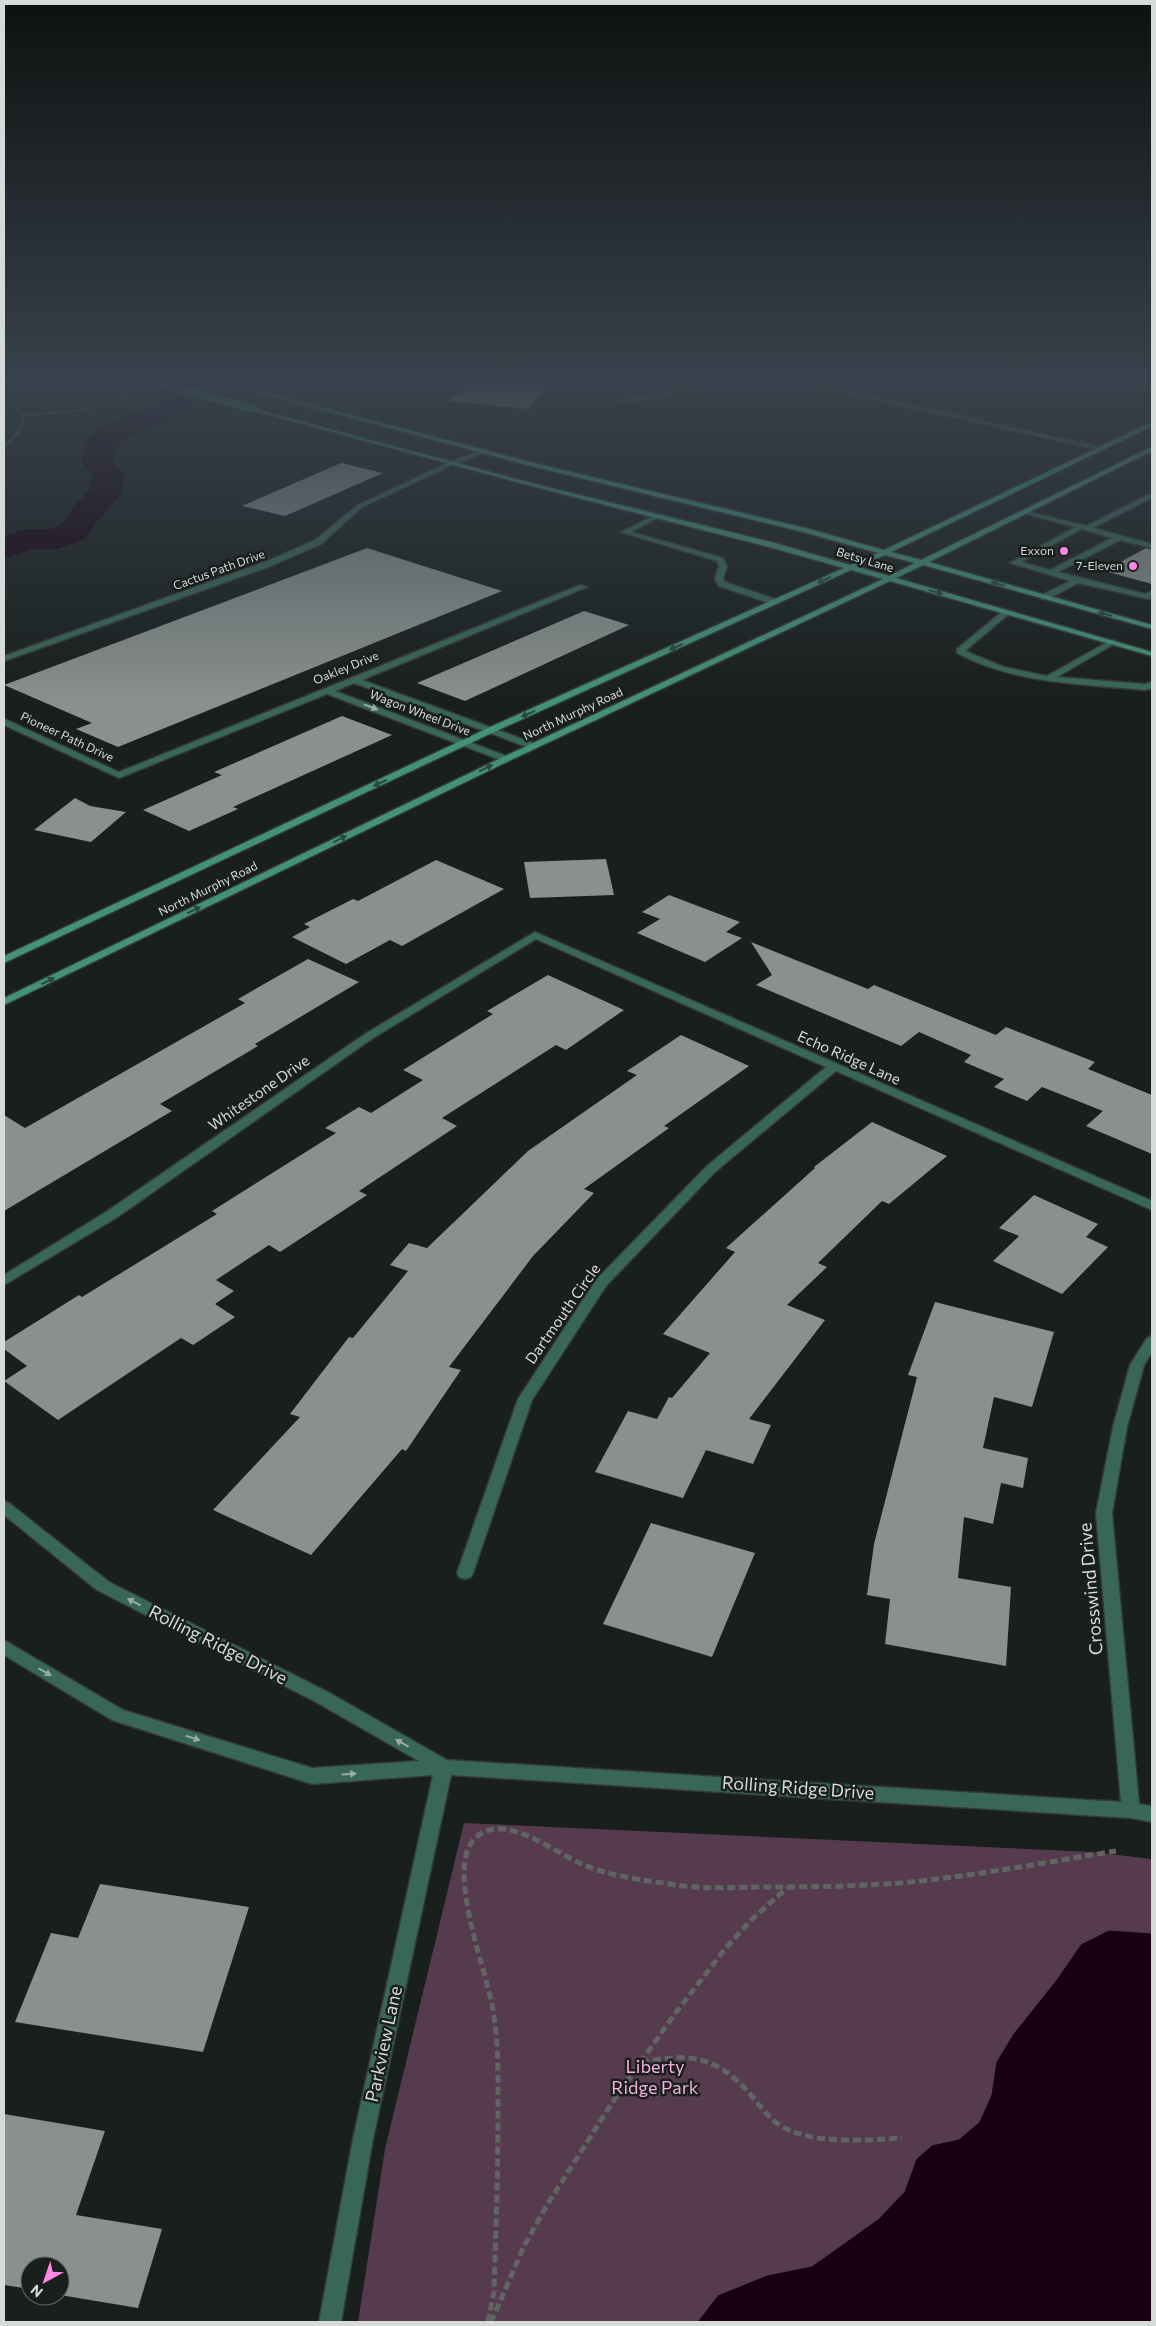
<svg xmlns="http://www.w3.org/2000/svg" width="1156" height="2326" font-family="Commissioner,sans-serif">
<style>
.green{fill:#563b4e}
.water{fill:#170012;stroke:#50414e}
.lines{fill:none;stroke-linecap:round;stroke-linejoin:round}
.river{fill:#170012;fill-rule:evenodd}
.building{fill:#89908d}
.lane-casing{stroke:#333937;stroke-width:3}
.street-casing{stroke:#333937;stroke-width:3}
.secondary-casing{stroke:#333937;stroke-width:3}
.path-far1{stroke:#606563;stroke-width:2;stroke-dasharray:2.5 1;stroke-linecap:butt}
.path{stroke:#606563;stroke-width:5;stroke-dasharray:8 4;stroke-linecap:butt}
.lane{fill:#396757;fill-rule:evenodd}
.street{fill:#396757;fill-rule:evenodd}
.secondary{fill:#439278;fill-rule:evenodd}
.secondary-bridge-casing{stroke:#333937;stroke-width:8;stroke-linecap:butt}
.secondary-bridge{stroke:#439278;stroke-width:7}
.oneway{fill:#28473d}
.oneway2{fill:#97aca5}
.poi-dot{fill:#fd86e1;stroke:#191f1d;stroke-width:2}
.labels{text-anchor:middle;stroke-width:5;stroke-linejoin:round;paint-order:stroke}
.far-poi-label{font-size:12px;fill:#d6dad9;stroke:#191f1d;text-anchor:end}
.far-street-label{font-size:12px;fill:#d6dad9;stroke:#191f1d}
.street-label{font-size:15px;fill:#d6dad9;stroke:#191f1d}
.near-street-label{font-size:18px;fill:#d6dad9;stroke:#191f1d}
.near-park-label{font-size:18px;fill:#f3b0e0;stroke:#191f1d}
</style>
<rect width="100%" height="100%" fill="#191f1d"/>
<polygon class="green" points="464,1823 1092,1852 1152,1859 1152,2322 358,2322 385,2149"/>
<polygon class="water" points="1109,1930 1152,1933 1152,2322 697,2322 718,2295 767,2275 812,2266 878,2219 904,2192 916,2159 932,2145 959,2139 979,2122 991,2095 996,2062 1013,2034 1056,1980 1081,1944"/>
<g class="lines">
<path class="river" d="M181 377H213L203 387 191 411C167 422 138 429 118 445L114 462 125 475 121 494 98 520 85 539 58 549H32L4 558V536L27 529H52L61 525 74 506 89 491 93 476 82 463C84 456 85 447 88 440 98 422 149 408 169 399Z"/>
</g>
<g class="building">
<polygon points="478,377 548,384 528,409 448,401"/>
<polygon points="341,463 383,473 285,516 242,506"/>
<polygon points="367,548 502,591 118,747 76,729 92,723 4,685"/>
<polygon points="1146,548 1152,550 1152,584 1104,571"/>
<polygon points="584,611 629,625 465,701 417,683"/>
<polygon points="342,716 392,735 233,807 238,809 189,831 143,810 222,775 214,772"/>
<polygon points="75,798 90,806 126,812 91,842 34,830"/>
<polygon points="606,859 614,895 530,898 524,862"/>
<polygon points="436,860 504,889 402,946 390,940 346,964 292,937 310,927 304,924 353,899 358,901"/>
<polygon points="669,895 740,922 726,932 742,938 705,962 637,933 660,919 642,912"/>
<polygon points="751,942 868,989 874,985 996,1035 1006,1027 1095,1062 1088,1069 1152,1095 1152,1154 1086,1126 1103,1111 1042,1087 1027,1101 994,1087 1004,1079 964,1062 971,1055 919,1032 901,1046 756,985 772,975"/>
<polygon points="308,959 359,982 255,1044 258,1046 160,1104 172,1111 4,1211 4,1115 25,1128 245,1003 238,999"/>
<polygon points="548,975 624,1010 566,1050 556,1045 442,1118 457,1126 359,1191 367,1195 280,1252 269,1245 216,1280 234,1291 215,1304 235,1317 193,1345 181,1338 58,1420 4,1381 27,1366 4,1349 4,1342 79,1295 82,1297 217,1214 212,1211 336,1133 325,1128 359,1107 371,1113 423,1080 403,1070 493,1014 487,1011"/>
<polygon points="681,1035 749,1066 664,1126 669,1128 584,1189 594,1193 533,1256 449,1367 461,1370 406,1451 402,1449 311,1555 213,1510 300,1417 290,1414 349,1337 353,1338 408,1271 390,1265 409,1243 427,1248 528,1151 637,1075 627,1071"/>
<polygon points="872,1122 947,1156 889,1204 882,1201 818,1263 827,1267 787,1305 825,1320 749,1419 771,1425 753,1464 706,1450 683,1498 595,1472 628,1411 657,1419 669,1397 672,1398 710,1353 663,1334 735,1252 726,1248 815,1168 814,1167"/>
<polygon points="1034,1195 1098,1224 1086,1237 1108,1247 1062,1294 993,1261 1019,1236 999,1228"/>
<polygon points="935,1302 1054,1332 1032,1407 994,1397 983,1448 1028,1458 1023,1488 1001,1483 993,1524 964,1517 958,1578 1011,1587 1006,1666 885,1644 890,1599 867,1595 874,1544 917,1377 908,1375"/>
<polygon points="651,1523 755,1553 712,1657 603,1624"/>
<polygon points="100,1884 249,1907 203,2052 15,2022 51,1933 78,1938"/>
<polygon points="4,2114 105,2131 76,2215 162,2229 138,2308 60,2295 60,2266 30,2266 30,2289 4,2285"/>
</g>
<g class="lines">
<g class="lane-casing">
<g id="lane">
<path d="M1152 494V498L1093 528 1152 544V548L1120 540 1058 572 1145 594 1152 591V596L1149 599 1078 583 1048 599H1042V595L1070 581 1010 563 1075 527 1024 513V511L1086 526 1141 498ZM1082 529 1112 538 1050 570 1021 562Z"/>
<polygon points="657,514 663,515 631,532 723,558 727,566 723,579 725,582 778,600 778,604 772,604 719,586 715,579 719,566 717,561 621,532"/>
<path d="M1004 610 1011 612 965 651 1004 667 1047 676 1111 640H1114V644L1057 677 1145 684 1152 682V688L1145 690C1081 684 1015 684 957 653V649Z"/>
</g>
</g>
<g class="street-casing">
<g id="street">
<polygon points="708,377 716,377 655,399 622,402 619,400 652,396"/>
<polygon points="772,377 782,377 1104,448 1101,450"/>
<polygon points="1101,377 1112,377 1152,385 1152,389"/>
<polygon points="484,449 487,451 486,452 454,464 362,507 321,544 271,566 4,661 4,656 265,562 315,540 358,505 450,462"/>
<polygon points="580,585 587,587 362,680 536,744 536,748 530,748 354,683 335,691 509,757 511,759 506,762 327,694 119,778 4,725 4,719 7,720 119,772"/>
<polygon points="535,932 1152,1201 1152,1210 836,1071 715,1172 606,1286 532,1400 473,1573 471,1577 465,1579 459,1577 457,1573 518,1399 596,1280 707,1166 826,1067 536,939 373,1038 116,1218 4,1285 4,1275 106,1212 365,1034"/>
<polygon points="1152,1336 1152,1352 1144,1365 1127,1427 1112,1513 1139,1804 1152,1806 1152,1822 1131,1818 451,1775 373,2139 341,2322 319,2322 353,2139 433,1775 312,1784 112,1720 4,1655 4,1640 123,1710 312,1768 419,1761 316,1702 97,1590 4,1515 4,1501 9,1503 109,1582 328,1692 447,1760 1121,1802 1096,1513 1113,1427 1130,1365 1147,1338"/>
</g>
</g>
<g class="secondary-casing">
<path id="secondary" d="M199 377H208L534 463 805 528 884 550 1152 422V426L891 552 921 560 1152 447V451L929 562 1152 625V629L923 565 896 578 1152 652V656L890 581 509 761 4 1005V998L503 757 883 579 851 570 494 732 4 963V956L488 728 844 568 769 547 535 487 251 410V408L539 485 775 543 850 565 878 553 803 532 531 466ZM885 555 915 563 889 576 858 567Z"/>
</g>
<g class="path-far1">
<polyline points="4,384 38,377"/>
<polyline points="4,392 24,415 21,429 4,447"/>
<polyline points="24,415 77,411 128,397"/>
</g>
<g class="path">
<path d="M641 2063C689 2052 717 2056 750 2094 761 2107 770 2121 785 2128 819 2145 865 2140 902 2138"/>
<path d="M488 2322 494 2291C496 2231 498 2171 498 2111 498 2075 499 2035 491 2000 483 1963 449 1872 472 1842 499 1806 554 1853 582 1864 610 1876 640 1880 670 1884 703 1890 737 1887 771 1887 817 1887 864 1886 911 1882 980 1875 1048 1862 1116 1851"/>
<polyline points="491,2322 524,2246 547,2205 614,2100 674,2015 725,1949 750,1921 787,1888"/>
</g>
<use href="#lane" class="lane"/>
<use href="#street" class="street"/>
<use href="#secondary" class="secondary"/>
<g class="secondary-bridge-casing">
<polyline id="secondary-bridge" points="136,377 253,409"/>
</g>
<use href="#secondary-bridge" class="secondary-bridge"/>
</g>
<defs><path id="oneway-solid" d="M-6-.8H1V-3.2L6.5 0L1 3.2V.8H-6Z" transform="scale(1.25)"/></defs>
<g class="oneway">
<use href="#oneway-solid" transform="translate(824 580) rotate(156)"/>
<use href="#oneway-solid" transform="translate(998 584) rotate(-164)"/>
<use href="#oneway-solid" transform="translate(936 592) rotate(16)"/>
<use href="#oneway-solid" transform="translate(1105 614) rotate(-165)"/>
<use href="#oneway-solid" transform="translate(676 647) rotate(156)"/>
<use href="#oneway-solid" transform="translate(528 714) rotate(156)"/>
<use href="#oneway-solid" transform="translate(486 768) rotate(-26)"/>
<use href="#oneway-solid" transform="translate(380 783) rotate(155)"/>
<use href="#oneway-solid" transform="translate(340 839) rotate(-26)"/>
<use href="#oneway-solid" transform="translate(194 910) rotate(-26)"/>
<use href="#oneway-solid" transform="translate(48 981) rotate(-26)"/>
</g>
<g class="oneway2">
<use href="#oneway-solid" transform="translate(371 707) rotate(21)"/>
<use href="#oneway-solid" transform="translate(134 1602) rotate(-153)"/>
<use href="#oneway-solid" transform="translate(45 1672) rotate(30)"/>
<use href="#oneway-solid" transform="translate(193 1738) rotate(18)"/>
<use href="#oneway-solid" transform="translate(402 1743) rotate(-151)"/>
<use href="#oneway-solid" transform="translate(349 1774) rotate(-4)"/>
</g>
<linearGradient id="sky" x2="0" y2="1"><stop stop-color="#0e1110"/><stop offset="0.54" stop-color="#38424c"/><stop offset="1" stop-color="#38424c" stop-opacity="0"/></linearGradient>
<rect width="1156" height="702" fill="url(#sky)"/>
<g class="poi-dot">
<circle cx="1064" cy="551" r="5"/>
<circle cx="1133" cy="566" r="5"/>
</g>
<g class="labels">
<g class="far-poi-label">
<text x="1054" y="555">Exxon</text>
<text x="1123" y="570">7-Eleven</text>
</g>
<g class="far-street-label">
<text transform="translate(865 560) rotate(17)" y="4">Betsy Lane</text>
<text transform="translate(219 570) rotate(-20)" y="4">Cactus Path Drive</text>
<text transform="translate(346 668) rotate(-22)" y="4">Oakley Drive</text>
<text transform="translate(420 713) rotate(21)" y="4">Wagon Wheel Drive</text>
<text transform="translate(573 714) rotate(-25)" y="4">North Murphy Road</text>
<text transform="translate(67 737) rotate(25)" y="4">Pioneer Path Drive</text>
<text transform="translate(208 889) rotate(-26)" y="4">North Murphy Road</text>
</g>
<g class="street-label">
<text transform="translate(849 1058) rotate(24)" y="5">Echo Ridge Lane</text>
<text transform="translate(259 1093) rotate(-35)" y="5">Whitestone Drive</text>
<text transform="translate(563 1314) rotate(-55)" y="5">Dartmouth Circle</text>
</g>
<g class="near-street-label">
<text transform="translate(1091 1589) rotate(-95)" y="6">Crosswind Drive</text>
<text transform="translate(218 1645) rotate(27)" y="6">Rolling Ridge Drive</text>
<text transform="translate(798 1788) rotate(4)" y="6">Rolling Ridge Drive</text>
<text transform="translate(384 2044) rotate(-78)" y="6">Parkview Lane</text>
</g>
<g class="near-park-label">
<text x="655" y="2073">Liberty<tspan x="655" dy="21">Ridge Park</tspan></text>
</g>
</g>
<rect width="1156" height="2326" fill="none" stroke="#d6dad9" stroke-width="10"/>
<g transform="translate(45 2281) rotate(220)"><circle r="24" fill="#191f1d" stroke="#656a68"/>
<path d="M0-4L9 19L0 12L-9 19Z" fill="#fd86e1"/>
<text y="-8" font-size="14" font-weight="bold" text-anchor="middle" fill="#d6dad9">N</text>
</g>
</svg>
